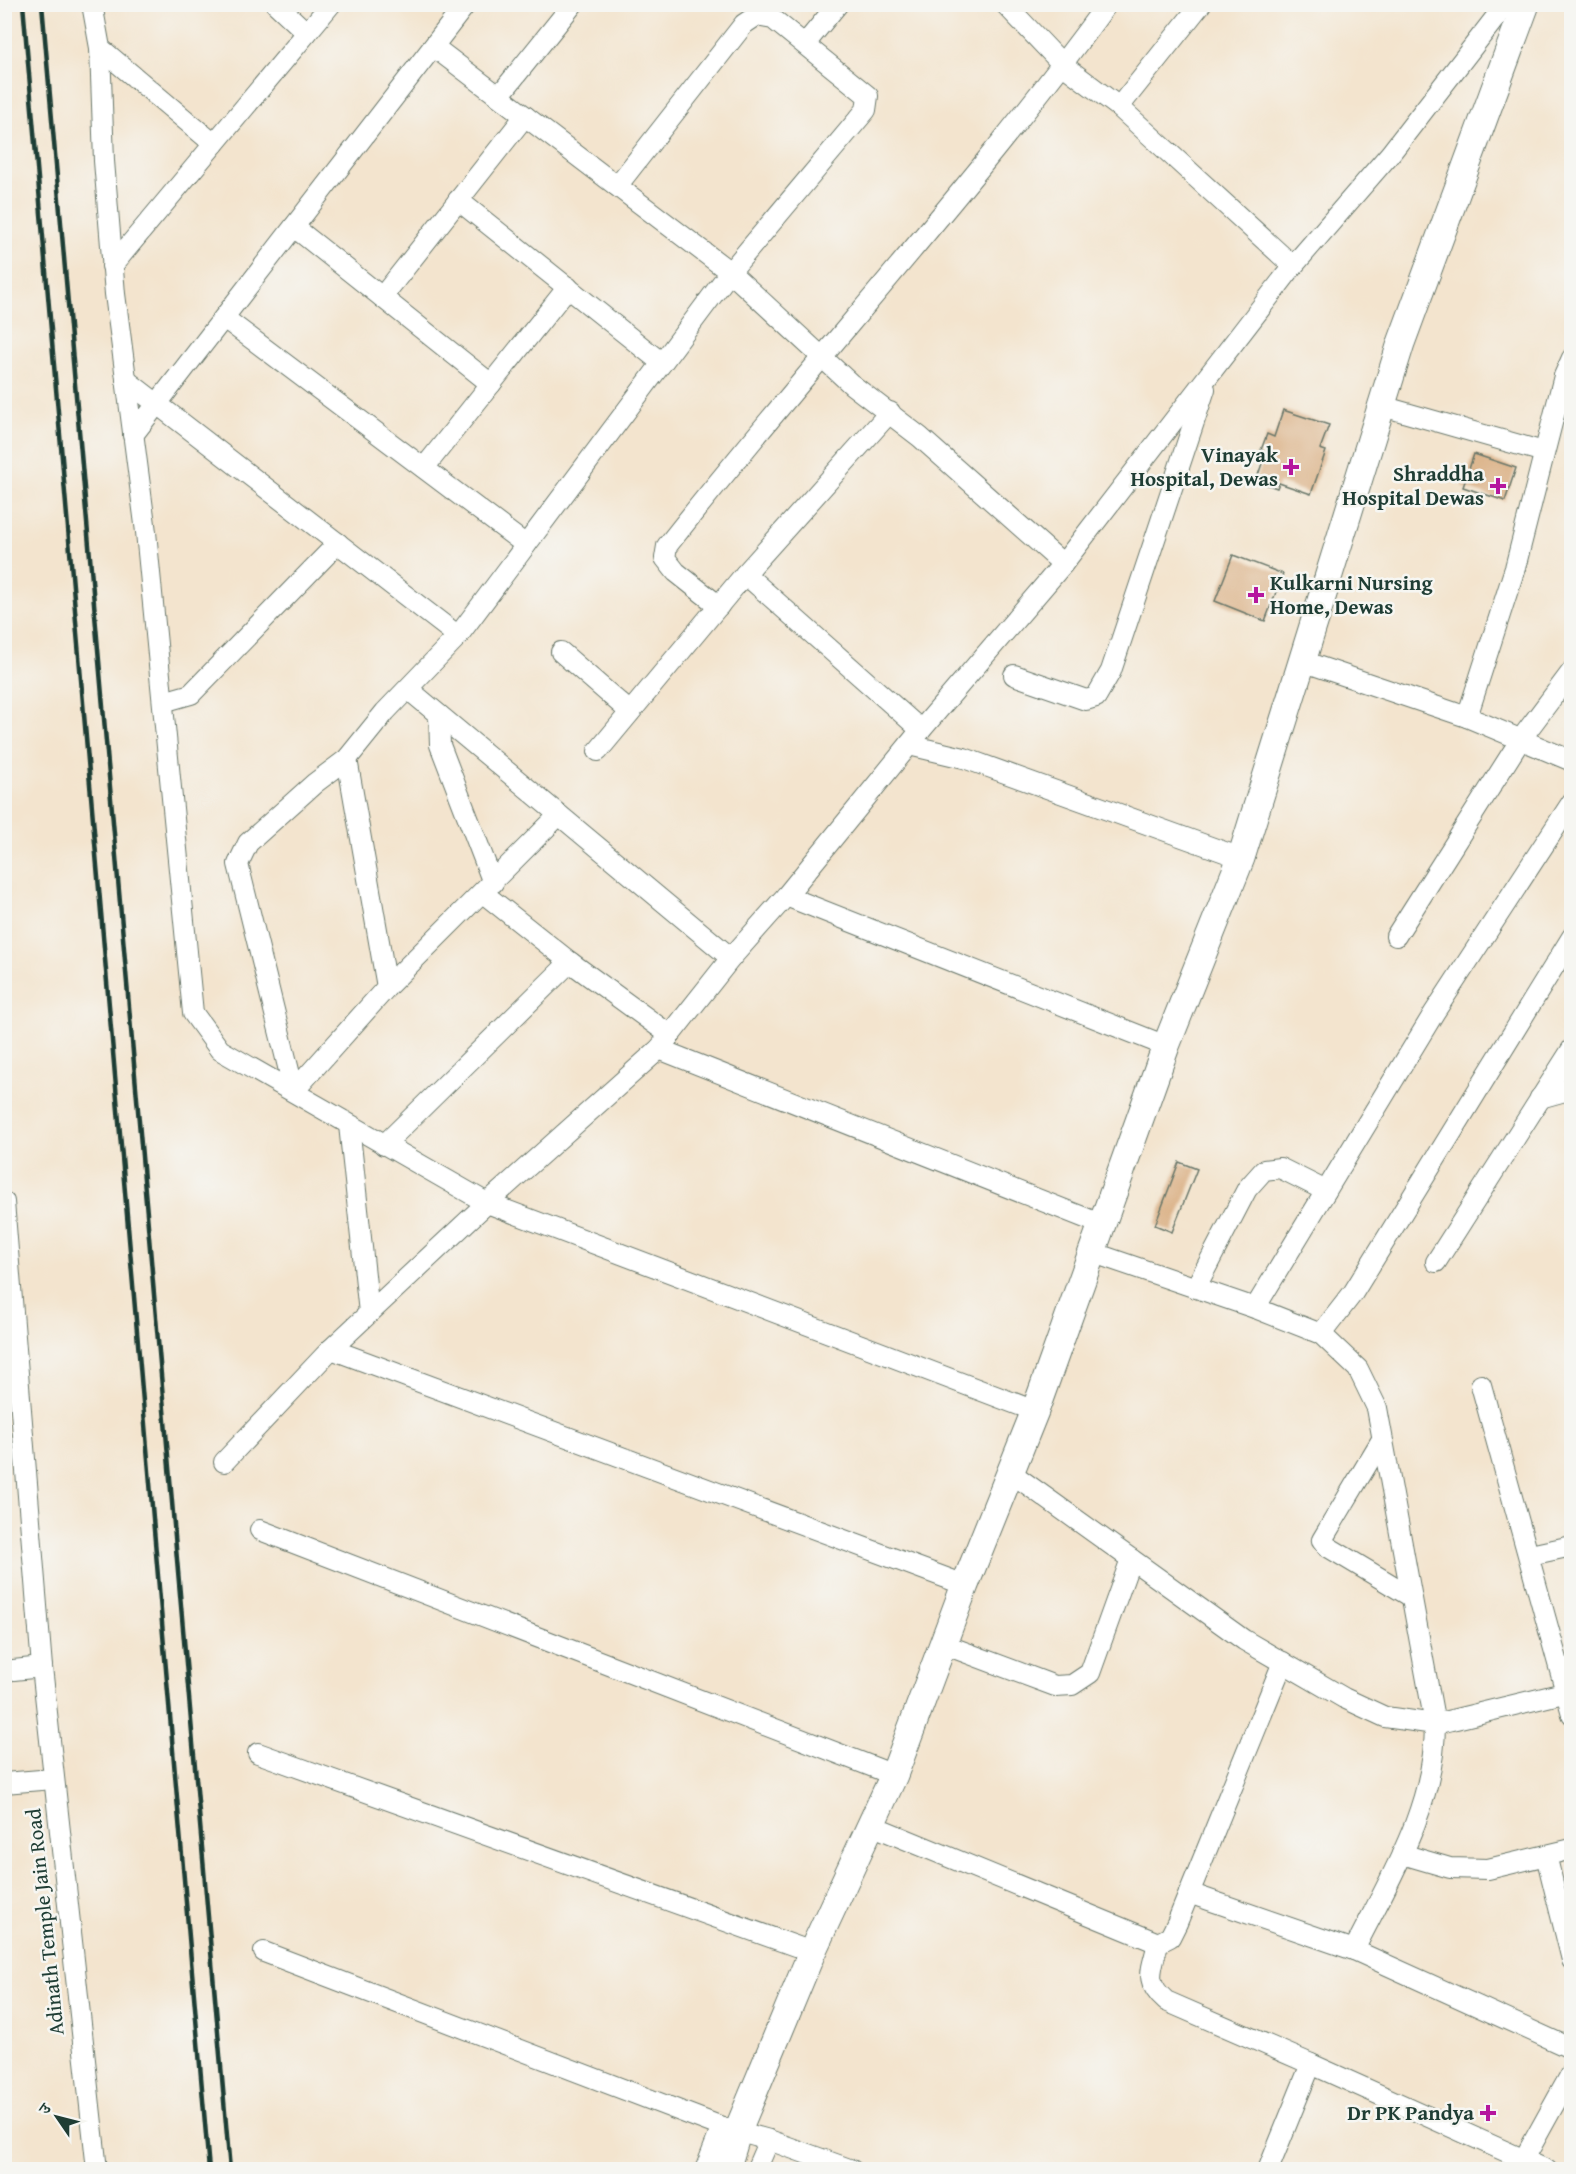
<svg xmlns="http://www.w3.org/2000/svg" width="1576" height="2174" font-family="'Gentium Book Plus','Noto Serif Devanagari',serif">
<style>
.building{fill:#dbb288}
.lines{fill:none;stroke-linecap:round;stroke-linejoin:round}
.street-casing{stroke:#69776a;stroke-width:22}
.secondary-casing{stroke:#69776a;stroke-width:29}
.street{stroke:#fff;stroke-width:20}
.secondary{stroke:#fff;stroke-width:27}
.rail{stroke:#1f3d34;stroke-width:4.5}
.poi-dot{fill:#b5179e;stroke:#f6f6f2;stroke-width:2}
.labels{text-anchor:middle;stroke-width:5;stroke-linejoin:round;paint-order:stroke}
.poi-label{font-size:21px;font-weight:bold;fill:#1f3d34;stroke:#f6f6f2;text-anchor:end}
.street-label{font-size:21px;fill:#1f3d34;stroke:#f6f6f2}
</style>
<rect width="100%" height="100%" fill="#f6f6f2"/>
<filter id="ink" filterUnits="userSpaceOnUse"><feTurbulence type="fractalNoise" baseFrequency=".0167" numOctaves="2"/><feDisplacementMap in="SourceGraphic" scale="12" xChannelSelector="R" yChannelSelector="G"/><feConvolveMatrix kernelMatrix="1 2 1 2 8 2 1 2 1" color-interpolation-filters="sRGB"/></filter>
<filter id="wash" filterUnits="userSpaceOnUse"><feTurbulence type="fractalNoise" baseFrequency=".008" numOctaves="4" result="noise"/><feDisplacementMap in="SourceGraphic" scale="24" xChannelSelector="R" yChannelSelector="G"/><feGaussianBlur stdDeviation="1.35" result="paint"/><feColorMatrix in="noise" values="0 0 0 0 0 0 0 0 0 0 0 0 0 0 0 0 0 1.4 0 .05"/><feComposite in="paint" operator="in"/></filter>
<g filter="url(#wash)">
<rect width="100%" height="100%" fill="#f3e4ce"/>
<g id="blocks">
<g class="building">
<polygon points="1283,410 1329,425 1320,449 1326,451 1311,494 1279,483 1277,488 1256,481 1266,452 1261,450 1267,434 1274,437"/>
<polygon points="1474,454 1516,468 1505,501 1463,487"/>
<polygon points="1233,555 1283,574 1265,621 1215,601"/>
<polygon points="1179,1162 1197,1169 1172,1232 1155,1225"/>
</g>
</g>
</g>
<g filter="url(#ink)">
<use href="#blocks" fill-opacity="0" stroke="#69776a" stroke-width="1.5"/>
<g class="lines">
<g class="street-casing">
<g id="street">
<polyline points="92,4 100,48 104,161 115,294 146,532 193,1013 220,1050 487,1203 1035,1411"/>
<polyline points="276,4 307,33"/>
<polyline points="1005,4 1063,65 1119,107 1293,266"/>
<polyline points="805,44 838,4"/>
<polyline points="434,47 730,272 851,384 920,437 1063,564"/>
<polyline points="100,48 214,144"/>
<polyline points="499,96 573,4"/>
<polyline points="1119,107 1201,4"/>
<polyline points="458,200 662,363"/>
<polyline points="294,227 491,384"/>
<polyline points="112,266 331,4"/>
<polyline points="382,297 525,116"/>
<polyline points="224,318 526,545"/>
<polyline points="126,380 458,636"/>
<polyline points="1382,406 1544,452"/>
<polyline points="133,435 466,4"/>
<polyline points="424,468 568,287"/>
<polyline points="745,574 921,730"/>
<path d="M719 606 676 572 665 558 667 546C811 363 970 192 1107 4"/>
<polyline points="561,652 630,712"/>
<polyline points="1302,661 1467,717 1572,761"/>
<polyline points="1014,675 1086,700 1096,697 1111,671 1205,389"/>
<polyline points="408,689 731,958"/>
<polyline points="163,702 191,694 338,543"/>
<polyline points="439,715 440,745 493,883"/>
<polyline points="1467,717 1515,568 1564,376 1572,358"/>
<polyline points="909,745 964,758 1241,858"/>
<polyline points="598,751 745,574 890,412"/>
<polyline points="347,759 387,987"/>
<polyline points="483,893 570,962 670,1035"/>
<polyline points="786,896 1166,1046"/>
<polyline points="1396,936 1521,739 1572,671"/>
<polyline points="659,1049 1103,1225"/>
<polyline points="294,1091 238,864 248,843 315,783 347,759 385,712 458,636 730,272 866,110 868,96 773,19 756,16 744,24 617,186"/>
<polyline points="294,1091 387,987 559,815"/>
<polyline points="1540,1098 1572,1089"/>
<polyline points="349,1125 369,1313"/>
<polyline points="384,1145 570,962"/>
<polyline points="4,1202 42,1667 97,2170"/>
<path d="M1091 1252 1255 1308 1321 1334 1358 1369 1377 1408 1435 1724C1435 1807 1390 1878 1354 1950L1572 2049"/>
<polyline points="1436,1262 1572,1049"/>
<polyline points="1196,1287 1247,1189 1264,1170 1280,1168 1326,1191"/>
<polyline points="1255,1308 1434,1013 1572,802"/>
<polyline points="1321,1334 1353,1293 1572,937"/>
<polyline points="331,1349 965,1585"/>
<polyline points="1481,1385 1572,1714"/>
<polyline points="1381,1441 1322,1540 1328,1547 1410,1596"/>
<polyline points="224,1462 331,1349 487,1203 659,1049 731,958 786,896 921,730 1063,564 1293,266 1390,154 1506,4"/>
<polyline points="1010,1472 1244,1640 1344,1698 1385,1717 1435,1724 1572,1691"/>
<polyline points="260,1530 894,1775"/>
<polyline points="1530,1555 1572,1546"/>
<polyline points="943,1644 1055,1686 1072,1685 1090,1673 1131,1559"/>
<polyline points="4,1671 42,1667"/>
<polyline points="258,1753 812,1952"/>
<polyline points="4,1783 53,1779"/>
<polyline points="871,1825 1158,1943 1170,1937 1177,1923 1283,1662"/>
<polyline points="1402,1854 1450,1868 1488,1869 1572,1849"/>
<polyline points="1546,1855 1572,1960"/>
<polyline points="1189,1893 1354,1950"/>
<path d="M1158 1943C1152 1970 1143 1981 1166 2001L1311 2064 1268 2170"/>
<polyline points="264,1952 722,2127 769,2140 852,2170"/>
<polyline points="1311,2064 1547,2170"/>
<polyline points="705,2170 722,2127"/>
<polyline points="756,2170 769,2140"/>
<polyline points="1518,2170 1572,2072"/>
</g>
</g>
<g class="secondary-casing">
<polyline id="secondary" points="726,2170 738,2130 812,1952 894,1775 965,1585 1035,1411 1166,1046 1241,858 1401,343 1526,4"/>
</g>
<use href="#street" class="street"/>
<use href="#secondary" class="secondary"/>
<g class="rail">
<polyline points="23,4 209,2170"/>
<polyline points="42,4 230,2170"/>
</g>
</g>
</g>
<g class="poi-dot">
<path d="M1288 458h6v6h6v6h-6v6h-6v-6h-6v-6h6z"/>
<path d="M1495 477h6v6h6v6h-6v6h-6v-6h-6v-6h6z"/>
<path d="M1253 586h6v6h6v6h-6v6h-6v-6h-6v-6h6z"/>
<path d="M1485 2104h6v6h6v6h-6v6h-6v-6h-6v-6h6z"/>
</g>
<g class="labels">
<g class="poi-label">
<text x="1278" y="462">Vinayak<tspan x="1278" dy="24">Hospital, Dewas</tspan></text>
<text x="1484" y="481">Shraddha<tspan x="1484" dy="24">Hospital Dewas</tspan></text>
<text x="1270" y="590" text-anchor="start">Kulkarni Nursing<tspan x="1270" dy="24">Home, Dewas</tspan></text>
<text x="1474" y="2120">Dr PK Pandya</text>
</g>
<g class="street-label">
<text transform="translate(45 1922) rotate(-96)" y="7">Adinath Temple Jain Road</text>
</g>
</g>
<rect width="1576" height="2174" fill="none" stroke="#f6f6f2" stroke-width="24"/>
<g transform="translate(57 2117) rotate(305)" stroke="#f6f6f2" stroke-width="4.5" paint-order="stroke">
<path d="M0-4.5L10 22L0 15L-10 22Z" fill="#1f3d34"/>
<text y="-9" font-size="16" font-weight="bold" text-anchor="middle" fill="#1f3d34">उ</text>
</g>
</svg>
